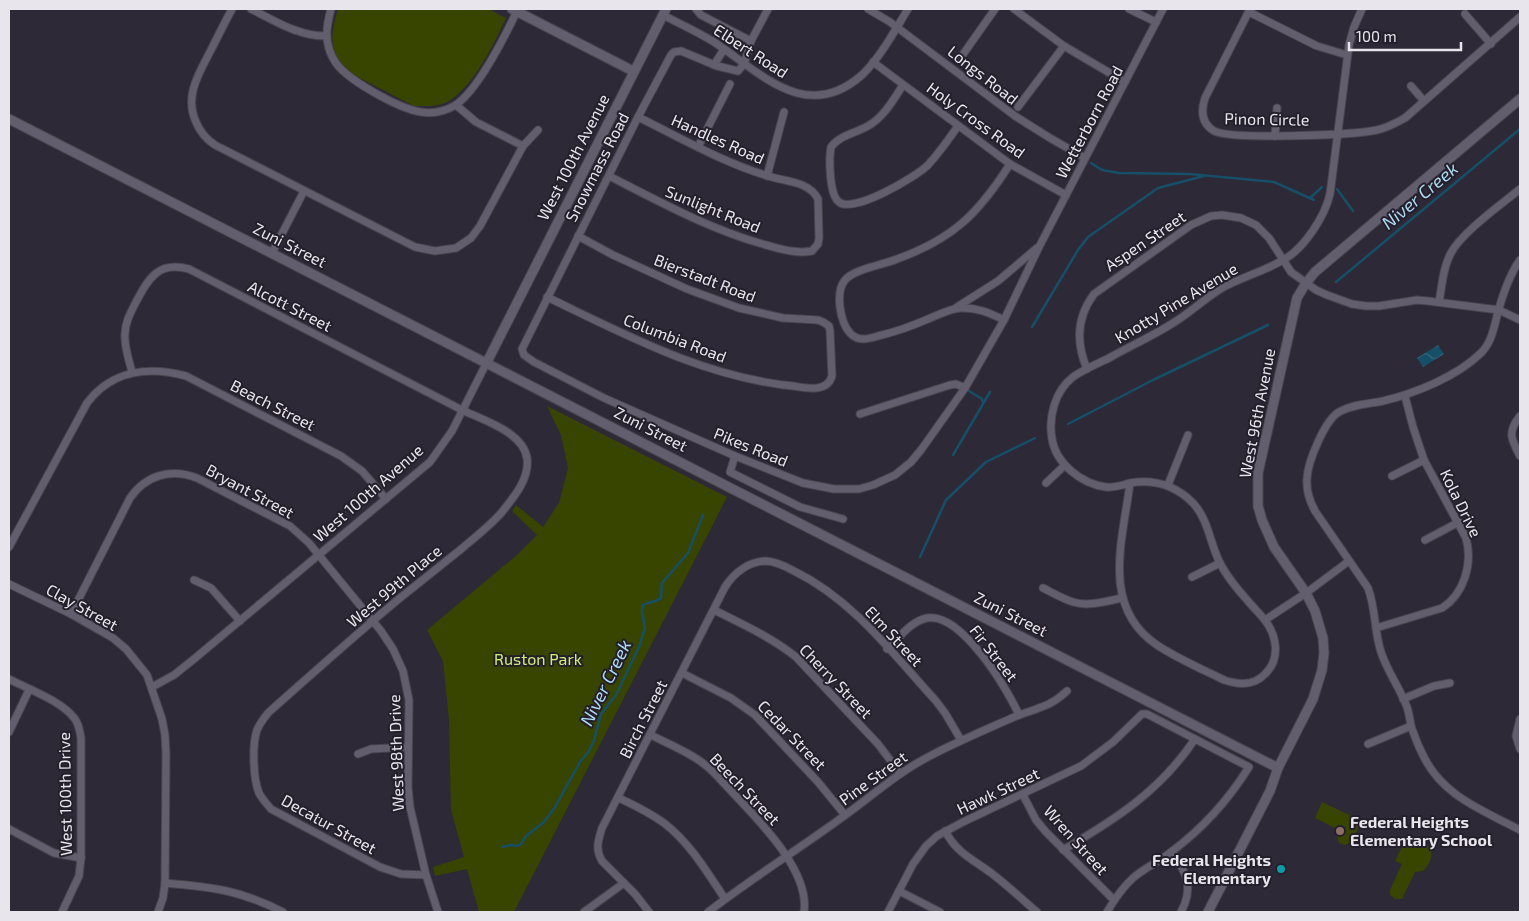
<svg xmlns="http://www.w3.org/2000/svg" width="1529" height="921" font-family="'Exo 2',sans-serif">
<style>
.park{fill:#374500}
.water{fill:url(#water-waves)}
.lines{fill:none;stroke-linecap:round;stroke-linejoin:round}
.stream{stroke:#164f68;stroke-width:2.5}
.minor-casing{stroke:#48454f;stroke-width:9}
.tertiary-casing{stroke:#48454f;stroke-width:11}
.minor{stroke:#635e6d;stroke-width:7}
.tertiary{stroke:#635e6d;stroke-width:9}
.education-dot{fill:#8d6e63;stroke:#241f2b;stroke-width:2}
.culture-dot{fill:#0f9aa8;stroke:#241f2b;stroke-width:2}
.labels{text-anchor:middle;stroke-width:4;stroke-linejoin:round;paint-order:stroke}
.street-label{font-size:16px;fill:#e8e5ed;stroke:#241f2b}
.park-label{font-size:16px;fill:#cfed79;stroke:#241f2b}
.poi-label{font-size:16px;font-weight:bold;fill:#e8e5ed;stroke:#241f2b;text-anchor:start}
.water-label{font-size:18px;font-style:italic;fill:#acdaf2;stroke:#241f2b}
</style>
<defs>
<pattern id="water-waves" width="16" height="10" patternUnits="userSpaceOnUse" patternTransform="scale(1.25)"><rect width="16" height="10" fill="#164f68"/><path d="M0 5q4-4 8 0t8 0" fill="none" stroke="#38687e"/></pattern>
</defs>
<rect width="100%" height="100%" fill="#2e2936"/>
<g class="park">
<path d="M338 9H488L506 18C494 44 472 90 445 103 436 107 424 106 414 106L350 73C328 52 330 36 338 9Z"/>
<polygon points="547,406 727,497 514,912 479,912 467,869 435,876 433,867 464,857 451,810 449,720 443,661 427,630 517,555 537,535 512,511 516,505 543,527 559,503 568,468 561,435"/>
<polygon points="1322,802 1362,821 1351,842 1345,845 1339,843 1335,828 1315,818"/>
<path d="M1414 840C1435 841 1436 859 1423 871L1415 872 1402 899H1395L1390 895V890L1402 864 1395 861 1402 846Z"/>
</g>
<polygon class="water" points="1438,345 1444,354 1423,367 1417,358"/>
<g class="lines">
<g class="stream">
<polyline points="1091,163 1102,170 1119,173 1190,174 1274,182 1314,200"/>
<polyline points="1337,189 1353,211"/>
<polyline points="1310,198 1322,187"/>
<polyline points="1336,282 1520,129"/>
<polyline points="1032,327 1078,250 1088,237 1158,188 1204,176"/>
<polyline points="969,391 982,399 983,403"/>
<polyline points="1068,424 1153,380 1268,325"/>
<polyline points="953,455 990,392"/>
<polyline points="920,557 946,500 986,462 1035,438"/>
<path d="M502 847 511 845 517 846 521 844 526 836 544 822 555 807 580 762 589 751 594 740 601 714 616 695 639 647 645 628 642 611 643 605C649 602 656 602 661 598L662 583 688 553 703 515"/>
</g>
<g class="minor-casing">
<g id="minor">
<path d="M232 9C225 22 218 36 211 50 199 73 184 96 196 122 200 132 206 139 215 145L415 247 435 251 456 248 471 238 480 226 523 146 538 130"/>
<path d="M251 9C275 21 298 36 326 36"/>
<path d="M331 9C326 27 324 43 334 60 344 79 400 109 421 112 433 114 443 112 454 106 477 92 505 36 517 11"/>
<polyline points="696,9 701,15 751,41"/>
<polyline points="768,9 751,41 744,64 738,71 717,66 681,51 674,52 671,55 638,117 522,349 524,355 534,362 604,398 735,456 803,483 834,489 859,489 873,485 895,475 911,462 921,450 965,388 1004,320 1039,247 1163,9"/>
<polyline points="868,9 890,22 1015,116 1050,138 1085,158"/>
<polyline points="1014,9 1064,46 1125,82"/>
<polyline points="1129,9 1156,22"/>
<path d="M1250 9 1205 98C1201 110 1201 123 1214 131 1231 140 1355 135 1377 130 1387 128 1396 123 1405 118L1520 17"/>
<polyline points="1249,12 1317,46 1347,55"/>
<polyline points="1465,14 1491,44"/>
<path d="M663 15C680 24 698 32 714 42 761 73 806 124 862 75 880 58 895 30 908 9"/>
<polyline points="959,60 995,9"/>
<polyline points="873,62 1010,164 1066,195"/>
<polyline points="714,65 724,49"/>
<path d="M903 85C894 99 884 117 868 126 856 133 840 135 831 147 829 158 829 195 839 202 853 214 916 177 928 165 939 153 949 139 958 126"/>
<polyline points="1411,86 1424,101"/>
<polyline points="456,105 476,122 523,146"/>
<polyline points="1018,107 1064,46"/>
<polyline points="1275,136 1277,108"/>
<polyline points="698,147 730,84"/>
<path d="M609 176C660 202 711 230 766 245 781 249 796 254 812 251L818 244 819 238 818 199C810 183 791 182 775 178 727 165 683 139 638 117"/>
<polyline points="767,176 784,112"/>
<polyline points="272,253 304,191"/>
<path d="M1520 260C1509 275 1503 294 1498 312 1494 327 1492 342 1481 353 1456 377 1416 393 1383 401 1369 404 1353 404 1339 412 1325 420 1308 461 1307 478 1306 490 1309 500 1315 511L1368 588C1376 609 1374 631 1381 652 1387 671 1400 688 1407 707 1409 713 1410 720 1411 726 1414 734 1417 743 1421 751 1440 795 1480 809 1520 830"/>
<path d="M547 297C626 335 704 377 793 386 807 388 827 393 832 376L830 331 829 326 823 322 818 320 783 318 739 308 687 289 613 255 578 236"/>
<path d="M1439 302C1442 286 1443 267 1451 253 1461 233 1502 204 1520 189"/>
<polyline points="957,307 998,281 1037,248"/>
<path d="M1004 320C990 313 976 307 960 308 949 309 938 315 928 319 912 326 895 332 878 336 868 339 858 342 850 333 840 322 835 292 845 280 854 269 883 265 897 259 953 239 979 213 1010 164"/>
<path d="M1087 369C1076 343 1076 318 1094 294L1191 225 1211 216 1222 215 1241 218 1256 225 1269 238 1291 272 1316 290 1327 295 1352 304 1366 306H1379L1417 300 1428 301 1499 310 1520 320"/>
<path d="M132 372C129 360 124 347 125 334 125 322 131 312 136 302 149 278 158 261 189 269L462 410C483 420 523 432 527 458 530 478 514 497 502 512 490 526 474 538 460 550 440 566 420 582 400 598 355 635 312 674 268 713 264 718 260 723 257 730 252 745 253 778 259 793 262 799 267 804 271 809L380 867 401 874 426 875"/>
<polyline points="860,414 950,385 956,384 965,388"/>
<path d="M1520 416C1507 432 1511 439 1520 456"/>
<polyline points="735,456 730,472 800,507 843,519"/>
<polyline points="1392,476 1424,460"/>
<polyline points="1046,483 1065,465"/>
<path d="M1130 483C1123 539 1100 607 1157 645 1178 659 1202 669 1224 680 1239 685 1254 686 1265 674 1281 659 1277 635 1264 619 1259 613 1253 607 1248 601 1238 590 1228 578 1221 565 1210 545 1209 520 1193 503 1176 486 1154 479 1130 483 1122 485 1114 488 1106 487 1082 484 1056 464 1052 439 1048 417 1055 391 1073 377 1084 369 1097 364 1109 358 1130 346 1153 336 1173 323 1190 313 1205 298 1222 288 1242 277 1265 271 1285 259 1305 247 1325 216 1330 194L1349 45 1354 27 1362 9"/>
<polyline points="1168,485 1188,435"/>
<polyline points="1425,540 1459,522"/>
<path d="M9 547 87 403C112 370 149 366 186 376L341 456 362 471 386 499"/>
<polyline points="1192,577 1220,563"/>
<polyline points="194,580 211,588 240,621"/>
<polyline points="9,584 71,614 113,638 126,649 147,675 162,719 165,735 166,754 165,883 163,898 158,912"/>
<path d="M1043 588C1053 593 1063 599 1073 602 1088 607 1107 601 1122 598"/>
<path d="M714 610C742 624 771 637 796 657L878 744 900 773"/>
<path d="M71 614 130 498C146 475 171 468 197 478L290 526 309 543 381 631 393 649 403 671 409 700 408 787 410 807 426 875 438 912"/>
<polyline points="1265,620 1306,593 1349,561"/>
<path d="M1376 628 1442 608C1464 594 1473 564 1466 538L1424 460 1413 427 1405 396"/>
<path d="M887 649C899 638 911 621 927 618 961 612 1007 688 1019 715"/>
<polyline points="682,673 731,698 755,715 818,782 845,815"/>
<path d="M9 679C28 689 62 701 75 719 79 725 80 731 81 738V858L79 876 62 912"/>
<polyline points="152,687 174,675 194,659 430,462 452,431 487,362"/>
<polyline points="1403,699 1434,686 1450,683"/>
<polyline points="1520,719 1516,736 1520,749"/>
<polyline points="9,732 29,690"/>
<path d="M651 735C668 744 689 752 704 764 715 772 724 784 734 794 760 822 810 871 804 912"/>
<polyline points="1368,744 1411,726"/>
<polyline points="358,754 371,749 408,747"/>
<polyline points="1023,795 1036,820 1046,832 1114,900"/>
<path d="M619 798C634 805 650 813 664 823 690 843 707 872 725 899"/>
<polyline points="9,829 54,853 81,858"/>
<path d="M945 831C958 855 975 860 995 876 1009 887 1023 900 1037 912"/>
<path d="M1063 850C1116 819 1160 791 1195 739"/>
<path d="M1172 852C1187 873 1194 888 1181 912"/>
<path d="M165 883C212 887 240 890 283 912"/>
<polyline points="899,891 940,912"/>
<polyline points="584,912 624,883"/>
<path d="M649 912 635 894 602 861C595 849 598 841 602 828L725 587C734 573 748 562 765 561 775 561 785 566 794 571 852 599 893 654 936 701L945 713 961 740"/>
<path d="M708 912C752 878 799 849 844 816 872 796 897 773 928 757 956 742 985 730 1014 717 1036 708 1049 708 1067 691"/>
<path d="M888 912 913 864 926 846 937 836 963 822 1081 766 1113 742 1142 714H1147L1249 767C1229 799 1202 829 1171 852 1159 862 1144 868 1133 878 1122 888 1114 900 1107 912"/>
</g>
</g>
<g class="tertiary-casing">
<g id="tertiary">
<polyline points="512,9 633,71"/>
<polyline points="9,119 1278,768"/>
<polyline points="487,362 666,9"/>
<polyline points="1208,912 1270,791 1278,768 1313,699 1322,670 1324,653 1323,638 1315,611 1306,593 1274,547 1262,520 1258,506 1258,473 1297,298 1306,283 1315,272 1520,99"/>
</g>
</g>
<use href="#minor" class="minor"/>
<use href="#tertiary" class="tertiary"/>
</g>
<circle class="education-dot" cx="1340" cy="831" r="5"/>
<circle class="culture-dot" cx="1281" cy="869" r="5"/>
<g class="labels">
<g class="street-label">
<text transform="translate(751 51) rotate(33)" y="6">Elbert Road</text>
<text transform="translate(983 75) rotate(38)" y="6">Longs Road</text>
<text transform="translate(1267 119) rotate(1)" y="6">Pinon Circle</text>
<text transform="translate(976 120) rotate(36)" y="6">Holy Cross Road</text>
<text transform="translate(1089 122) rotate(-62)" y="6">Wetterborn Road</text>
<text transform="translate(718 139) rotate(24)" y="6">Handles Road</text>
<text transform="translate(573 157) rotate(-63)" y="6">West 100th Avenue</text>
<text transform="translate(597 167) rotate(-63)" y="6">Snowmass Road</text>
<text transform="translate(713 209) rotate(22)" y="6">Sunlight Road</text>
<text transform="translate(1145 241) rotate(-34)" y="6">Aspen Street</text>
<text transform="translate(290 245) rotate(27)" y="6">Zuni Street</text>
<text transform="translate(705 278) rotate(21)" y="6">Bierstadt Road</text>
<text transform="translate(1176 303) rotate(-31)" y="6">Knotty Pine Avenue</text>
<text transform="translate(290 306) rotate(27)" y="6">Alcott Street</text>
<text transform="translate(675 338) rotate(21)" y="6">Columbia Road</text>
<text transform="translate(273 405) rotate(27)" y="6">Beach Street</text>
<text transform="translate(1257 413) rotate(-79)" y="6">West 96th Avenue</text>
<text transform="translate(651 429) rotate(27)" y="6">Zuni Street</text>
<text transform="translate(751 447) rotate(22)" y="6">Pikes Road</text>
<text transform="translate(250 491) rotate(28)" y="6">Bryant Street</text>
<text transform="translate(368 493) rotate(-41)" y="6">West 100th Avenue</text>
<text transform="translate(1461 503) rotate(64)" y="6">Kola Drive</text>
<text transform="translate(394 586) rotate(-40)" y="6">West 99th Place</text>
<text transform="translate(82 607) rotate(29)" y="6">Clay Street</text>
<text transform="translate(1011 614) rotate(27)" y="6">Zuni Street</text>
<text transform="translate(894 636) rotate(47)" y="6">Elm Street</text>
<text transform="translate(994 653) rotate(52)" y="6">Fir Street</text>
<text transform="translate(836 681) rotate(46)" y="6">Cherry Street</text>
<text transform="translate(643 719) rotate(-63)" y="6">Birch Street</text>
<text transform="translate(792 735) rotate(46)" y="6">Cedar Street</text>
<text transform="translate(396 753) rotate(-92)" y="6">West 98th Drive</text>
<text transform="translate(873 778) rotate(-36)" y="6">Pine Street</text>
<text transform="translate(745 789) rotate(46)" y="6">Beech Street</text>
<text transform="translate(998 791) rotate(-25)" y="6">Hawk Street</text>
<text transform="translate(65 794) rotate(-91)" y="6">West 100th Drive</text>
<text transform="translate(329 824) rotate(29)" y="6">Decatur Street</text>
<text transform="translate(1076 840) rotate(48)" y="6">Wren Street</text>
</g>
<g class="park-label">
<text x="538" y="665">Ruston Park</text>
</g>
<g class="poi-label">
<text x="1350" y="828">Federal Heights<tspan x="1350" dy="18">Elementary School</tspan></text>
<text x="1271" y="866" text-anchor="end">Federal Heights<tspan x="1271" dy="18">Elementary</tspan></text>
</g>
<g class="water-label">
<text transform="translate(1420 196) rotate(-40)" y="6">Niver Creek</text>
<text transform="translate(606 683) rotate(-64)" y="6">Niver Creek</text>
</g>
</g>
<rect width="1529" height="921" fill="none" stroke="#e8e5ed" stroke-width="20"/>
<path d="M1349 42v8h112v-8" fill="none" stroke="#e8e5ed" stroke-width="2.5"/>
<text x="1356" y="42" font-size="15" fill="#e8e5ed" stroke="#241f2b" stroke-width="4" paint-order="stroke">100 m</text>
</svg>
